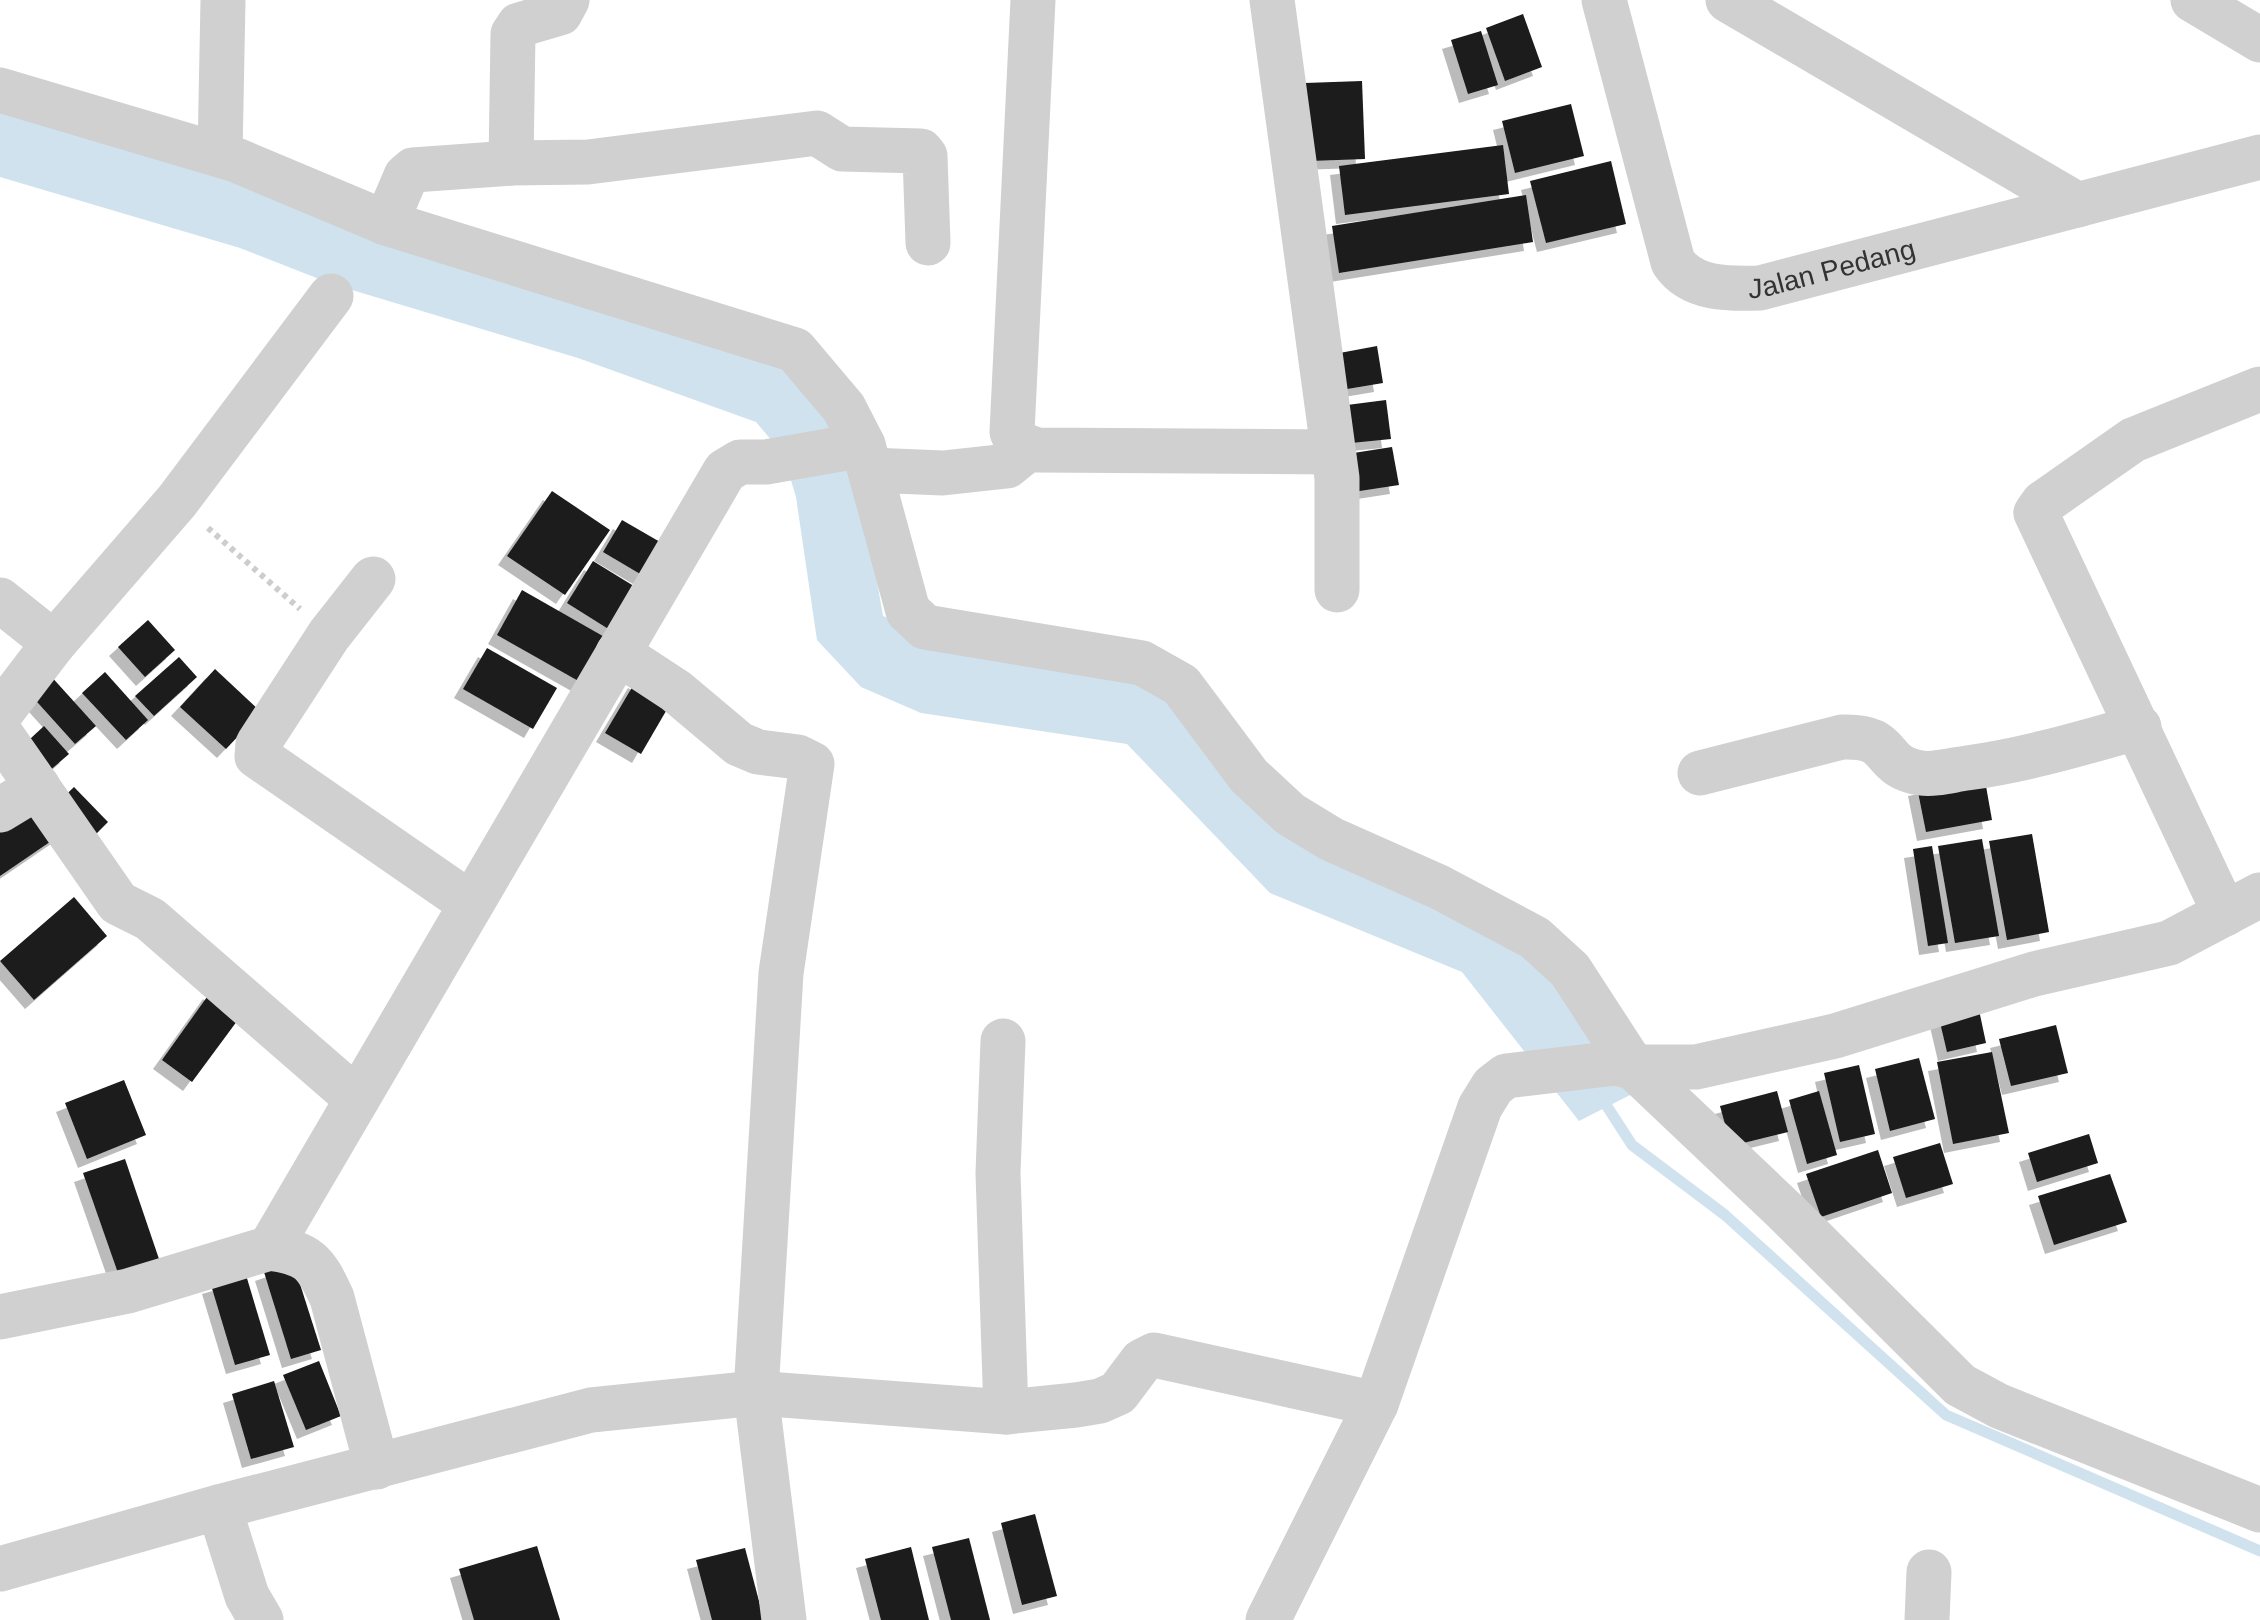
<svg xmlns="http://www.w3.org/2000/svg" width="2260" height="1620" font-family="Helvetica,sans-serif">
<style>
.water{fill:#cfe2ee}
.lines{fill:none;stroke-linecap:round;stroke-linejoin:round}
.stream{stroke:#cfe2ee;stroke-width:11}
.building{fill:#1a1a1a;filter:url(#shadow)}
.path{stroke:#cdcdcd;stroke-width:6;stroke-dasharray:5 5;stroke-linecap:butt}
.minor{stroke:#d0d0d0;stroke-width:45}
.labels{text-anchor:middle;stroke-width:10;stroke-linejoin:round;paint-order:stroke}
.street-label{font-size:28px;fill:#333;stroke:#fff}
</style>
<defs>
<filter id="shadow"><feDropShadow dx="-9" dy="9" stdDeviation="0" flood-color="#0004"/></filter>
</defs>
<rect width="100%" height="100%" fill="#fff"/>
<polygon class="water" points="0,109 787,354 828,406 864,506 883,616 937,638 1114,676 1182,696 1232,773 1524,940 1632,1094 1579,1121 1462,972 1270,893 1127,744 921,713 861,687 817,640 796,497 783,454 756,422 578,358 332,284 240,248 0,177"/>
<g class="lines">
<polyline class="stream" points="1601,1097 1632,1145 1725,1215 1946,1415 2260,1551"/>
</g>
<g class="building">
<polygon points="1523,14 1542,67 1505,81 1486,28"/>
<polygon points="1481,31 1498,85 1468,94 1451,40"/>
<polygon points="1362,81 1365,159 1309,161 1305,83"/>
<polygon points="1571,104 1584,156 1515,173 1502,121"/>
<polygon points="1503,145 1509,194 1345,215 1339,166"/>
<polygon points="1611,161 1626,224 1546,243 1530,181"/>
<polygon points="1526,195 1533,242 1339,273 1332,226"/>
<polygon points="1377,346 1383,383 1335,391 1329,355"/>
<polygon points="1386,400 1391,439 1351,443 1347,405"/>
<polygon points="1392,447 1399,485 1353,492 1347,454"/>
<polygon points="552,491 610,530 565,595 507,556"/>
<polygon points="622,520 667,546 647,578 603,552"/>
<polygon points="593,561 637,588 610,630 567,603"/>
<polygon points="522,590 608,639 582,683 497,635"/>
<polygon points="148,620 175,650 145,677 118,647"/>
<polygon points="487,648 557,688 533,729 463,689"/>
<polygon points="179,657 197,677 154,716 135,696"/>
<polygon points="215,669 261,712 226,749 180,707"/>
<polygon points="105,672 148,720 126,740 82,693"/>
<polygon points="49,674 96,726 75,744 29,693"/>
<polygon points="637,679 673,699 641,754 605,733"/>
<polygon points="44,726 69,754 40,779 16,752"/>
<polygon points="1984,775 1992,820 1926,832 1917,787"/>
<polygon points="74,787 108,822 86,844 52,808"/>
<polygon points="33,795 60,835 0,876 0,818"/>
<polygon points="2032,834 2049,932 2007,940 1989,841"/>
<polygon points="1982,839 1999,936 1955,943 1938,846"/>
<polygon points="1932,846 1948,943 1928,946 1913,849"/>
<polygon points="74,897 107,936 34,1000 0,961"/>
<polygon points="212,990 243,1013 192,1082 162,1060"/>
<polygon points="1979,1010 1986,1043 1947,1052 1939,1018"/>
<polygon points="2056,1025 2068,1073 2011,1086 1999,1039"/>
<polygon points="1992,1052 2009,1133 1953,1144 1937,1062"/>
<polygon points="1919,1058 1935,1119 1890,1131 1875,1069"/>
<polygon points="1859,1065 1875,1134 1840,1142 1824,1073"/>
<polygon points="124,1080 146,1135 87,1159 65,1103"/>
<polygon points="1777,1091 1788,1132 1731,1146 1720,1106"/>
<polygon points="1819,1091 1837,1155 1807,1164 1789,1100"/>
<polygon points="2089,1134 2098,1163 2037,1182 2028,1153"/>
<polygon points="1940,1143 1953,1184 1906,1198 1893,1157"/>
<polygon points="1878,1150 1892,1193 1821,1217 1806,1174"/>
<polygon points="125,1159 159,1259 118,1273 83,1173"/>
<polygon points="2110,1174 2127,1222 2054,1245 2038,1196"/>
<polygon points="293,1262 321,1350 291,1359 264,1272"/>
<polygon points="246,1275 270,1355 235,1365 211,1285"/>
<polygon points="319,1361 341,1416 306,1430 283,1375"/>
<polygon points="274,1381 294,1447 251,1459 232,1394"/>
<polygon points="1035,1514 1057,1596 1022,1605 1001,1523"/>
<polygon points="969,1538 990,1620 951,1620 932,1547"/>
<polygon points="537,1546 560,1620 474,1620 459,1569"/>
<polygon points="911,1547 929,1620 881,1620 865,1559"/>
<polygon points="745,1548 764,1620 712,1620 696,1560"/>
</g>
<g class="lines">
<polyline class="path" points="208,528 300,609"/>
<g class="minor">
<polyline points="1033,0 1012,432 1017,443 1037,450 1333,452"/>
<polyline points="1272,0 1337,478 1337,590"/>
<path id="s1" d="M1604 0 1673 262C1692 290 1729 289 1760 288L2260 157"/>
<polyline points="1728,0 2078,205"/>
<polyline points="2193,0 2260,40"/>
<polyline points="0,90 236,160 386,223 795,350 844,408 863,445 908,611 925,627 1142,663 1181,685 1249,776 1290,814 1331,839 1439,887 1535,938 1570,970 1633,1067 1786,1212 1960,1385 1999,1406 2260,1510"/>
<polyline points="220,155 223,0"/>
<polyline points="511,163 588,162 817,133 842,149 921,151 925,156 928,243"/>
<polyline points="386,223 406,176 413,170 511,163 513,34 519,25 560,13 567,0"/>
<polyline points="870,470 943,473 1007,466 1028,449"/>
<polyline points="373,579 329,635 258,744 257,756 471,904"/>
<polyline points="0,600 54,643"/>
<polyline points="618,653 676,691 739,744 758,752 798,757 812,764 781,973 756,1393 784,1620"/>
<polyline points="0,714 54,643 177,501 331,296"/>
<polyline points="0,733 118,903 150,919 357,1099"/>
<path d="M1700 773 1842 737C1897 735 1876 766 1921 773 1935 775 1952 770 1967 768 2026 760 2082 743 2139 727"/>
<polyline points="0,810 38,787"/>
<polyline points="2225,914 2036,513 2043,503 2133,440 2260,389"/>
<polyline points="1003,1041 998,1173 1006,1412"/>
<path d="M270 1248C309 1254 315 1261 332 1298L377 1467"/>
<polyline points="0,1317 128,1291 270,1248 725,471 740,462 766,462 863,445"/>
<polyline points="219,1507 247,1596 261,1620"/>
<polyline points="0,1569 219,1507 591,1410 756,1393 1006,1412 1076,1405 1100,1401 1118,1393 1142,1361 1154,1355 1376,1404"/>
<polyline points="1268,1620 1376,1404 1480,1107 1493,1086 1506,1076 1616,1063 1633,1067 1696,1067 1835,1036 2034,974 2169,943 2260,895"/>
<polyline points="1927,1620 1929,1572"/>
</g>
</g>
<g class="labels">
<g class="street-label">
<text dy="10" stroke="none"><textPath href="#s1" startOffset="440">Jalan Pedang</textPath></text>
</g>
</g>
</svg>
